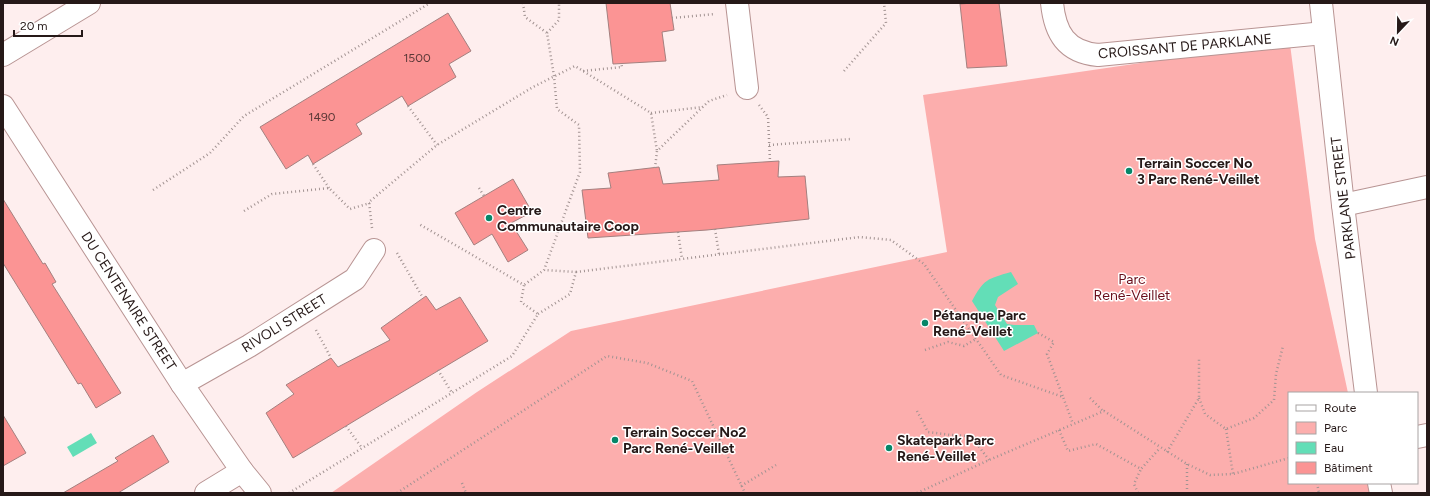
<svg xmlns="http://www.w3.org/2000/svg" width="1430" height="496" font-family="Figtree,sans-serif">
<style>
.green{fill:#fcaead}
.water{fill:#63deb7}
.building{fill:#fb9494;stroke:#a4807f}
.lines{fill:none;stroke-linecap:round;stroke-linejoin:round}
.minor-casing{stroke:#b89493;stroke-width:24}
.tertiary-casing{stroke:#b89493;stroke-width:24}
.path{stroke:#a29392;stroke-width:2.5;stroke-dasharray:1 3;stroke-linecap:butt}
.minor{stroke:#fff;stroke-width:22}
.tertiary{stroke:#fff;stroke-width:22}
.poi-dot{fill:#068668;stroke:#fff;stroke-width:1.5}
.labels{text-anchor:middle;stroke-width:3;stroke-linejoin:round;paint-order:stroke}
.number-label{font-size:12px;fill:#5b3837}
.street-label{font-size:14px;fill:#261918;stroke:#fff}
.poi-label{font-size:14px;font-weight:bold;fill:#261918;stroke:#fff;text-anchor:start}
.park-label{font-size:14px;fill:#690e1b;stroke:#fff}
</style>
<rect width="100%" height="100%" fill="#feeeee"/>
<polygon class="green" points="1290,44 1315,239 1348,393 1289,393 1289,483 1368,483 1370,493 331,493 477,392 571,331 947,252 923,95 1168,59"/>
<g class="water">
<path d="M1011 272 1018 284 998 297 995 305 1007 324 1014 325H1034L1038 333 1004 351 972 301C984 279 987 279 1011 272Z"/>
<polygon points="91,433 97,443 73,457 67,447"/>
</g>
<g class="building">
<polygon points="606,3 670,3 674,30 662,32 666,61 613,64"/>
<polygon points="973,3 999,3 1007,66 967,68 960,4"/>
<polygon points="448,13 471,51 449,64 456,77 408,106 402,96 356,124 362,134 313,164 308,155 286,169 260,127"/>
<polygon points="779,161 778,177 805,176 809,219 707,230 588,238 582,190 611,188 608,173 659,167 663,184 719,180 717,165"/>
<polygon points="513,179 532,212 511,223 528,250 508,262 492,234 474,245 455,213"/>
<polygon points="3,199 43,264 45,263 56,282 52,284 121,393 96,408 81,383 78,384 3,263"/>
<polygon points="426,296 436,310 460,297 488,341 389,400 293,458 266,413 294,394 286,385 331,358 338,367 390,340 381,328"/>
<polygon points="3,415 26,453 3,466"/>
<polygon points="153,435 169,462 118,493 63,493 118,461 115,458"/>
</g>
<g class="lines">
<g class="minor-casing">
<g id="minor">
<polyline points="737,3 747,88"/>
<path d="M1052 3C1055 33 1066 52 1098 55L1324 33"/>
<polyline points="1321,3 1343,205 1366,393"/>
<polyline points="3,106 182,384 242,471 260,493"/>
<polyline points="1343,205 1427,187"/>
<polyline points="182,384 249,346 355,279 374,250"/>
<polyline points="1417,437 1427,435"/>
<polyline points="1379,483 1381,493"/>
<polyline points="206,493 242,471"/>
</g>
</g>
<g class="tertiary-casing">
<polyline id="tertiary" points="3,55 89,3"/>
</g>
<g class="path">
<polyline points="523,3 525,17 547,33 554,76 557,109 579,125 580,172 544,270 524,285"/>
<polyline points="672,18 715,14"/>
<polyline points="547,33 559,20 559,3"/>
<polyline points="583,71 622,67 621,63"/>
<polyline points="844,71 886,23 884,3"/>
<polyline points="759,105 768,117 770,161"/>
<polyline points="408,106 437,145"/>
<polyline points="651,113 703,107"/>
<polyline points="769,145 851,139"/>
<polyline points="313,164 329,188"/>
<polyline points="655,168 657,151 709,101 727,95"/>
<polyline points="479,188 484,196"/>
<polyline points="153,190 210,153 244,116 430,3"/>
<polyline points="244,211 272,194 329,188 350,209 370,203"/>
<polyline points="372,228 369,202 437,145 533,87 575,66 651,113 657,151"/>
<polyline points="715,229 719,254"/>
<polyline points="678,232 682,259"/>
<polyline points="397,253 423,298"/>
<polyline points="576,272 860,237 891,240 924,264 1001,375 1063,397 1073,424"/>
<polyline points="538,314 570,294 576,272 545,270"/>
<polyline points="316,330 331,358"/>
<polyline points="1038,333 1054,342 1047,354 1063,397"/>
<polyline points="925,350 948,342 964,346 976,339"/>
<polyline points="438,370 452,393"/>
<polyline points="1090,398 1103,411"/>
<polyline points="1199,398 1205,414 1226,429 1254,418 1274,400 1276,374 1283,346"/>
<polyline points="917,411 928,432 951,435 971,436 989,460"/>
<polyline points="346,426 362,448"/>
<polyline points="1226,429 1233,474"/>
<polyline points="1059,430 1068,451 1096,444 1141,469 1160,448"/>
<polyline points="1167,452 1199,398 1199,357"/>
<polyline points="1187,464 1187,493"/>
<polyline points="462,483 466,493"/>
<polyline points="1317,483 1319,493"/>
<polyline points="741,486 776,465"/>
<polyline points="289,493 512,356 538,314 521,302 524,285 419,224"/>
<polyline points="397,493 607,356 647,363 692,381 745,493"/>
<polyline points="917,493 989,460 1104,411 1187,464 1210,475 1233,474 1289,458"/>
<polyline points="1138,493 1134,484 1141,469"/>
</g>
<use href="#minor" class="minor"/>
<use href="#tertiary" class="tertiary"/>
</g>
<g class="poi-dot">
<circle cx="1129" cy="171" r="4"/>
<circle cx="489" cy="218" r="4"/>
<circle cx="925" cy="323" r="4"/>
<circle cx="615" cy="440" r="4"/>
<circle cx="889" cy="448" r="4"/>
</g>
<g class="labels">
<g class="number-label">
<text x="417" y="62">1500</text>
<text x="322" y="121">1490</text>
</g>
<g class="street-label">
<text transform="translate(1185 46) rotate(-5)" y="5">CROISSANT DE PARKLANE</text>
<text transform="translate(1343 198) rotate(-97)" y="5">PARKLANE STREET</text>
<text transform="translate(129 301) rotate(57)" y="5">DU CENTENAIRE STREET</text>
<text transform="translate(284 323) rotate(-32)" y="5">RIVOLI STREET</text>
</g>
<g class="poi-label">
<text x="1137" y="168">Terrain Soccer No<tspan x="1137" dy="16">3 Parc René-Veillet</tspan></text>
<text x="497" y="215">Centre<tspan x="497" dy="16">Communautaire Coop</tspan></text>
<text x="933" y="320">Pétanque Parc<tspan x="933" dy="16">René-Veillet</tspan></text>
<text x="623" y="437">Terrain Soccer No2<tspan x="623" dy="16">Parc René-Veillet</tspan></text>
<text x="897" y="445">Skatepark Parc<tspan x="897" dy="16">René-Veillet</tspan></text>
</g>
<g class="park-label">
<text x="1132" y="284">Parc<tspan x="1132" dy="16">René-Veillet</tspan></text>
</g>
</g>
<rect width="1430" height="496" fill="none" stroke="#261918" stroke-width="8"/>
<rect x="1288" y="392" width="130" height="92" fill="#ffffff" stroke="#a8a3a3"/>
<rect x="1296" y="405" width="20" height="6" fill="#ffffff" stroke="#a8a3a3"/>
<text x="1324" y="412" font-size="12" fill="#261918">Route</text>
<rect x="1296" y="422" width="20" height="12" fill="#fcaead" stroke="#a8a3a3"/>
<text x="1324" y="432" font-size="12" fill="#261918">Parc</text>
<rect x="1296" y="442" width="20" height="12" fill="#63deb7" stroke="#a8a3a3"/>
<text x="1324" y="452" font-size="12" fill="#261918">Eau</text>
<rect x="1296" y="462" width="20" height="12" fill="#fb9494" stroke="#a8a3a3"/>
<text x="1324" y="472" font-size="12" fill="#261918">Bâtiment</text>
<g transform="translate(1398 32) rotate(202)" stroke="#ffffff" stroke-width="3" paint-order="stroke">
<path d="M0-3L7 15L0 10L-7 15Z" fill="#261918"/>
<text y="-6" font-size="11" font-weight="bold" text-anchor="middle" fill="#261918">N</text>
</g>
<path d="M14 30v6h68v-6" fill="none" stroke="#261918" stroke-width="2"/>
<text x="20" y="30" font-size="12" fill="#261918" stroke="#ffffff" stroke-width="3" paint-order="stroke">20 m</text>
</svg>
